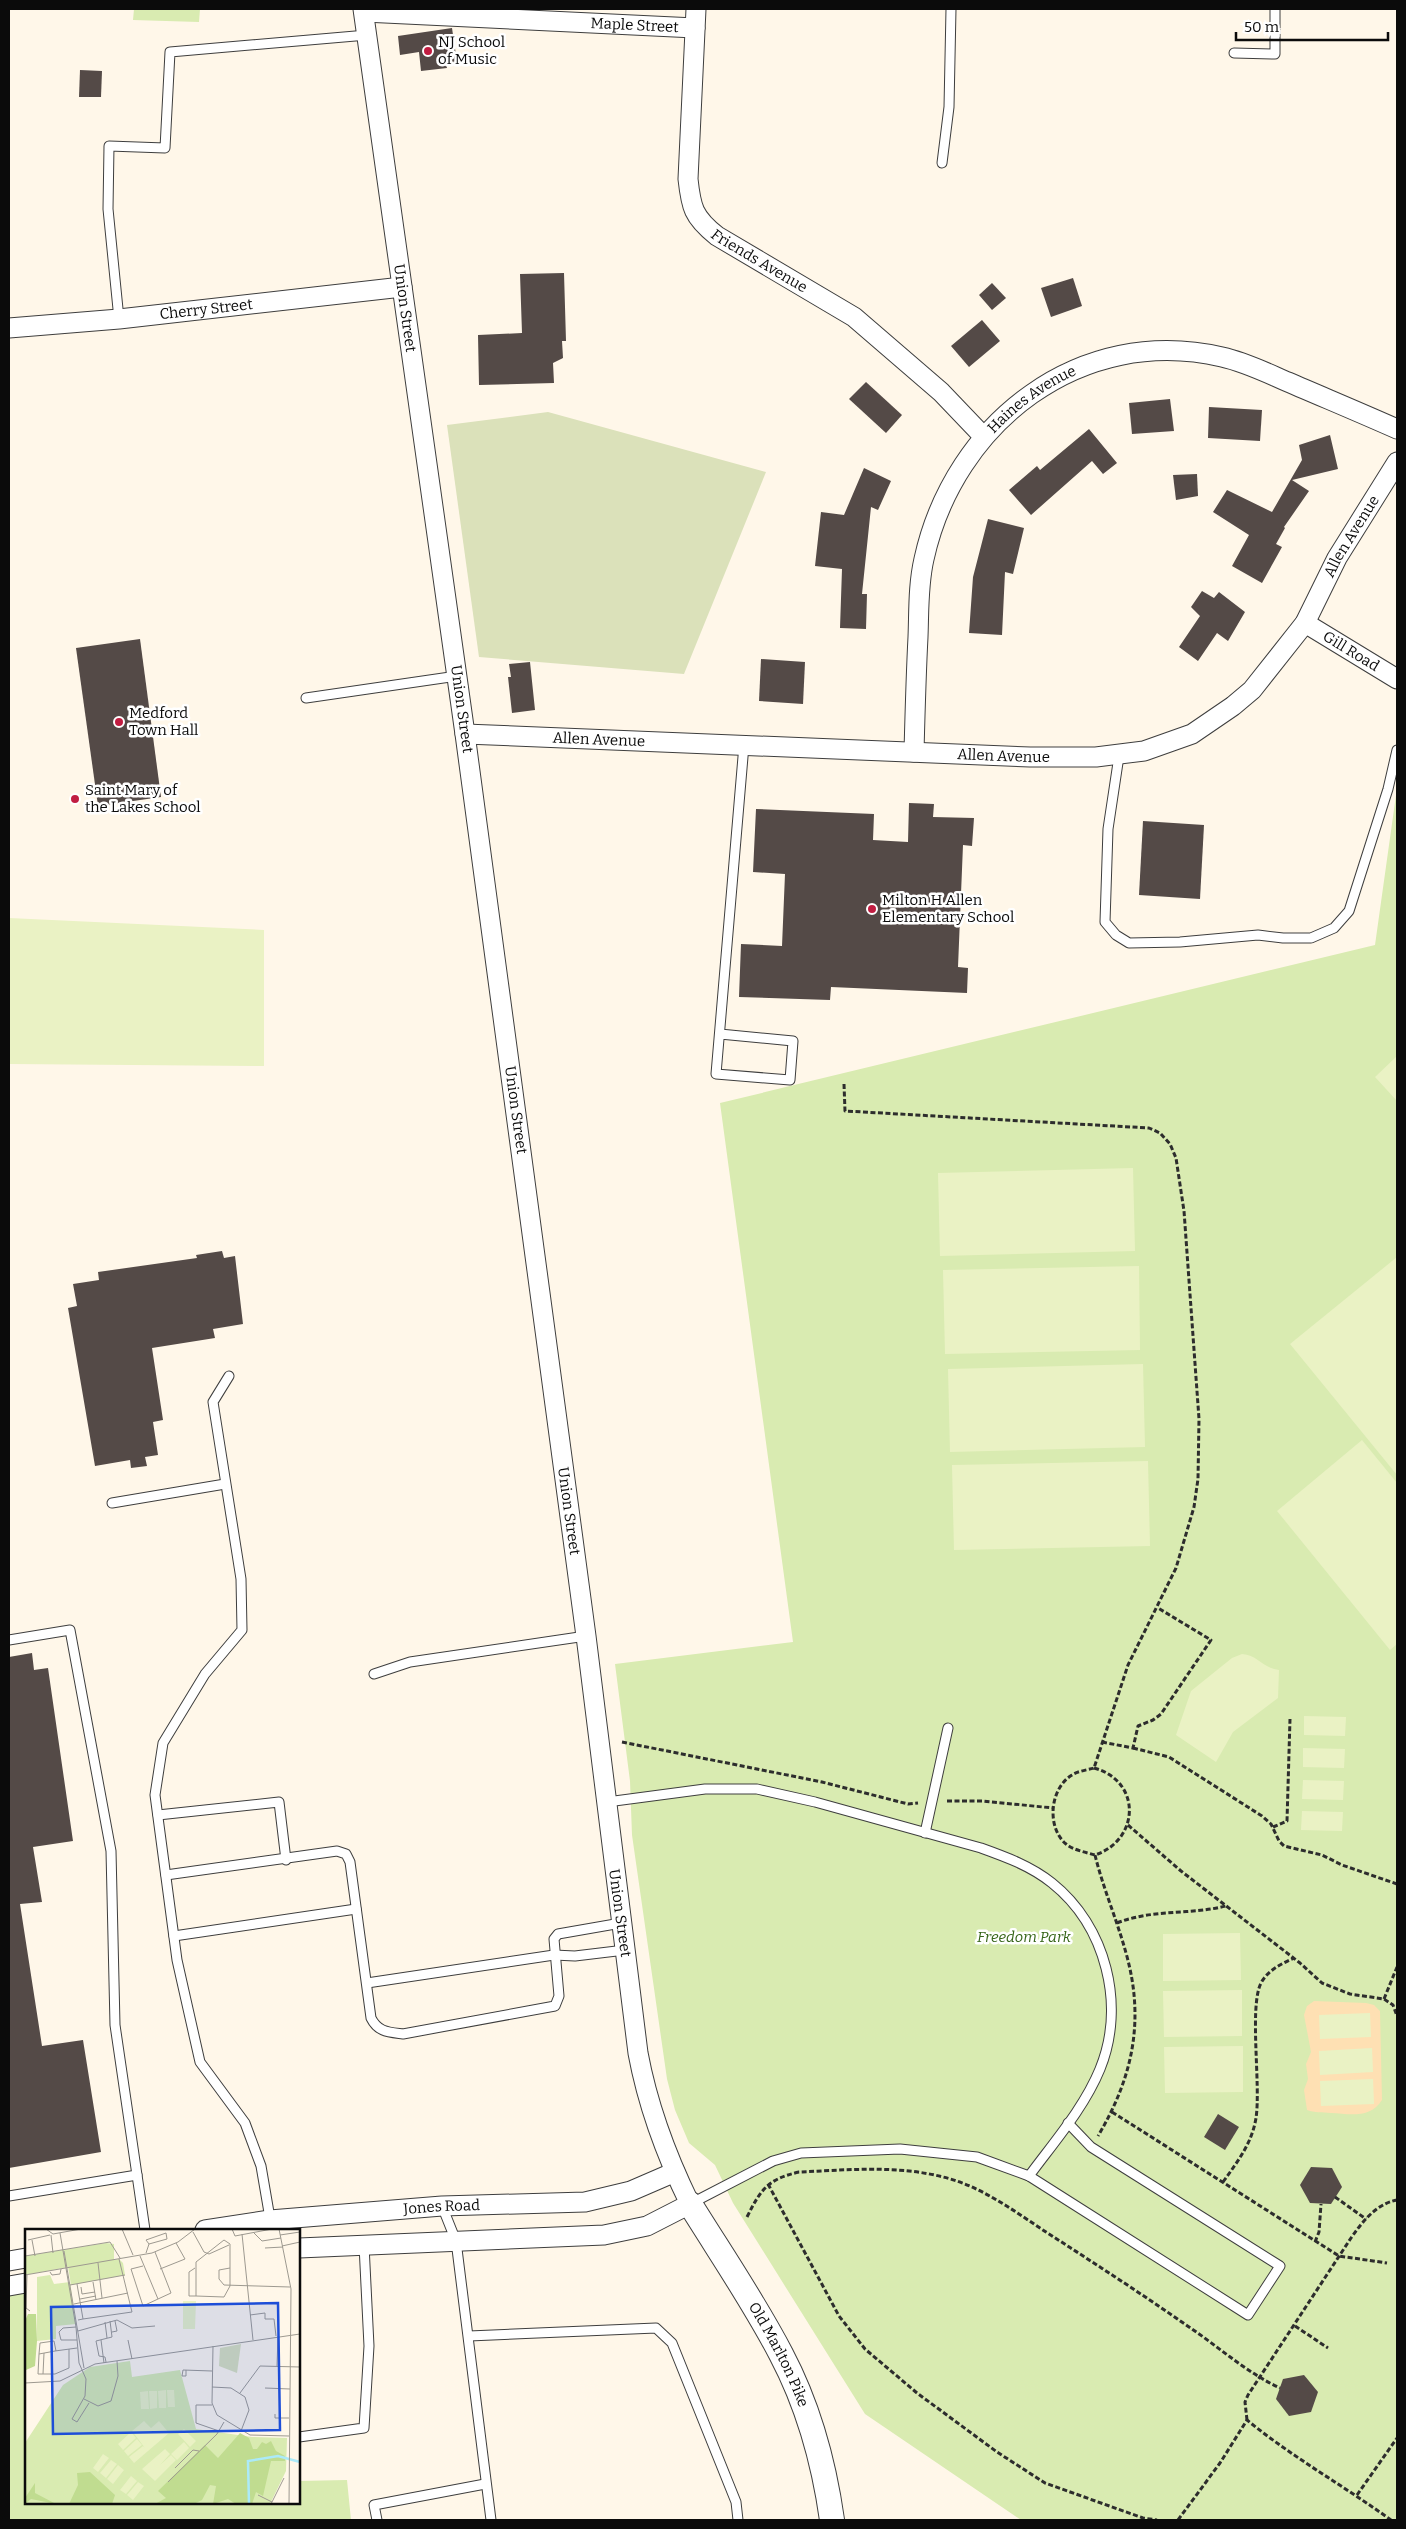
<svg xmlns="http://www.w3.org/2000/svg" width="1406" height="2529" font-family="Bitter,serif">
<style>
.green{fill:#d9ebb1}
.sand{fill:#fee0b3}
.cemetery{fill:#dbe1ba}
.pitch{fill:#eaf2c4}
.building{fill:#544a47}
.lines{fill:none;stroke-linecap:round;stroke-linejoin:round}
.service-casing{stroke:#3e3e3e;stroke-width:11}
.minor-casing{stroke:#3e3e3e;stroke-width:21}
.tertiary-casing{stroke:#3e3e3e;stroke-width:26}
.path{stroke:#2d2d2d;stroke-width:3;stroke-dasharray:5 2.5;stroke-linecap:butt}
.service{stroke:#fff;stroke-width:9}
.minor{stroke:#fff;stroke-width:19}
.tertiary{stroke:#fff;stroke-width:24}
.poi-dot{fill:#c11d41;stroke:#fff;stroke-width:2}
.labels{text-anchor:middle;stroke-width:5;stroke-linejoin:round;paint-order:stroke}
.street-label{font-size:15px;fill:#0b0b0b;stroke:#fff}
.poi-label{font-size:15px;fill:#0b0b0b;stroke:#fff;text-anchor:start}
.park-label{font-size:15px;font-style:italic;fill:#366519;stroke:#fff}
.inset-river{fill:none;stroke:#abeaf9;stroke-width:2.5}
.inset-road{fill:none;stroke:#9d9990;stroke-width:1}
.view{fill:#1d4ed8;fill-opacity:0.15;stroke:#1d4ed8;stroke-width:2.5}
.inset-edge{fill:none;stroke:#0b0b0b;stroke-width:2.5}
</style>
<rect width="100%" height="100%" fill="#fff7e9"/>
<g class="green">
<polygon points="134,9 200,9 199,22 133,20"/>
<polygon points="1397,788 1397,2520 1021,2520 865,2414 733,2203 715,2165 689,2143 675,2110 667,2079 632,1835 630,1781 615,1664 793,1642 720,1103 1375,945"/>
<polygon points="26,2274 26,2503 299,2503 299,2481 347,2480 351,2520 9,2520 9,2276"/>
</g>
<path class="sand" d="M1314 2001 1366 2003 1374 2005 1380 2011 1382 2100C1370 2119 1350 2114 1331 2113 1322 2112 1315 2113 1307 2110L1304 2090 1308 2079 1306 2064 1311 2052 1304 2015 1307 2006Z"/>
<polygon class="cemetery" points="548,412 766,472 684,674 479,657 447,425"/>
<g class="pitch">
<polygon points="9,918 264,930 264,1066 9,1064"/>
<polygon points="1397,1056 1397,1101 1375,1077"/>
<polygon points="1133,1168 1135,1251 940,1256 938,1173"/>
<polygon points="1397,1257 1397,1475 1290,1344"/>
<polygon points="1139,1266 1140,1350 945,1354 943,1270"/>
<polygon points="1143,1364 1145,1447 950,1452 948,1369"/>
<polygon points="1362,1440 1397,1483 1397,1644 1390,1650 1277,1511"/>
<polygon points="1148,1461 1150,1546 954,1550 952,1465"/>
<path d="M1242 1654C1258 1655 1262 1668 1279 1670L1278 1698 1233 1732 1216 1762 1176 1735 1191 1691 1232 1658Z"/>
<polygon points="1304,1716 1346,1717 1345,1736 1304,1735"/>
<polygon points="1303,1748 1345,1749 1344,1768 1303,1767"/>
<polygon points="1303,1780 1344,1781 1343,1800 1302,1799"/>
<polygon points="1302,1811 1343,1812 1342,1831 1301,1830"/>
<polygon points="1240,1933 1241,1980 1163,1981 1163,1934"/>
<polygon points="1242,1990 1242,2036 1164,2037 1163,1991"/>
<polygon points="1370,2013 1371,2037 1320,2039 1319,2015"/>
<polygon points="1243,2046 1243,2092 1165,2093 1164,2047"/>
<polygon points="1372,2048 1373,2072 1320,2075 1319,2051"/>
<polygon points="1373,2079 1374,2104 1321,2106 1320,2081"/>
</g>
<g class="building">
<polygon points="452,28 457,62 446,64 447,68 421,71 419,52 400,55 398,36"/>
<polygon points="80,70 102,71 101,97 79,97"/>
<polygon points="564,273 566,341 562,341 563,358 553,363 554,383 479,385 478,335 522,333 520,274"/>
<polygon points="1073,278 1082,306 1051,317 1041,288"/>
<polygon points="992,283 1006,298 992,310 979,295"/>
<polygon points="982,320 1000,341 969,367 951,346"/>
<polygon points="866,382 902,415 886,433 849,399"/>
<polygon points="1170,399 1174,431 1132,434 1129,403"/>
<polygon points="1209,407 1262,410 1260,441 1208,438"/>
<polygon points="1089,429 1117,463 1103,474 1092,461 1031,515 1009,490 1037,466 1040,470"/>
<polygon points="1330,435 1338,469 1292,480 1309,491 1284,527 1285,528 1276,544 1282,547 1262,583 1232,566 1249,535 1213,512 1227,490 1272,512 1302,460 1299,445"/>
<polygon points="864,468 891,481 878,510 871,507 862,594 867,594 866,629 840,628 842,569 815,566 821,512 844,515"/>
<polygon points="1197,474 1198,496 1176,500 1173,475"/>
<polygon points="988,519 1024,528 1013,574 1005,572 1002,635 969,633 973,577"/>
<polygon points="1202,591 1214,598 1219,592 1245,612 1228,641 1217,633 1198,661 1179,647 1200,616 1191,607"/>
<polygon points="140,639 161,797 98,806 76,648"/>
<polygon points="761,659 805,662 803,704 759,701"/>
<polygon points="530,662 535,710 512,713 508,677 511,677 509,664"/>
<polygon points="909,803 934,804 933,817 974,818 972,846 963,845 958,967 968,968 967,993 831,987 830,1000 739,997 741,944 782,946 785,874 753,872 756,809 874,814 873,840 908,842"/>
<polygon points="1143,821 1204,825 1200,899 1139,895"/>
<polygon points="222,1251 224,1258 235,1256 243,1324 213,1329 215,1338 152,1348 163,1420 153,1422 158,1455 145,1457 147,1466 131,1468 130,1460 95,1466 68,1308 77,1306 73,1284 99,1280 98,1272 197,1258 196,1255"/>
<polygon points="32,1653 34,1670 48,1668 73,1841 33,1847 42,1902 20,1904 42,2046 83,2040 101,2152 9,2168 9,1657"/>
<polygon points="1218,2114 1239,2127 1225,2150 1204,2137"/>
<polygon points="1311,2167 1332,2168 1342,2187 1331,2204 1310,2203 1300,2185"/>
<polygon points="1304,2375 1318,2392 1311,2412 1289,2416 1276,2399 1283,2379"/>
</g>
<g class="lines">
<g class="service-casing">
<g id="service">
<polyline points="1234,53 1275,54 1275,9"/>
<polyline points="942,163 949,107 951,9"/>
<polyline points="119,319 108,209 109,146 165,148 170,52 367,35"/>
<polyline points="306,698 457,676"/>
<polyline points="1119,756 1108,829 1105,922 1116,935 1129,943 1180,942 1258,935 1283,938 1311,938 1334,928 1349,911 1388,789 1397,750"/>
<polyline points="720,1034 793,1041 790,1080 716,1074 744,745"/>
<polyline points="229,1376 213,1402 241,1579 242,1630 205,1674 163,1743 155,1795 177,1960 200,2062 245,2123 261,2166 272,2230"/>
<polyline points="112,1503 225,1484"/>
<polyline points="9,1640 70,1630 111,1851 115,2025 137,2175"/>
<polyline points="374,1674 410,1662 586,1636"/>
<path d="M607 1802 705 1789H757L815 1802 981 1848C1006 1857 1031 1866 1052 1883 1106 1926 1126 2005 1100 2069 1084 2108 1054 2142 1029 2176"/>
<polyline points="158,1815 279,1802 286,1860"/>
<polyline points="925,1833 948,1728"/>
<path d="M166 1875 337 1851 346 1854 350 1862 371 2018C378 2032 388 2032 403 2034L555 2006 559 1996 554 1939 558 1934 621 1923"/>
<polyline points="174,1936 356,1909"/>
<polyline points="367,1983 554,1955 575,1956 625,1950"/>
<polyline points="9,2196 137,2175 145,2230"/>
<polyline points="690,2204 773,2161 801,2153 900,2149 977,2157 1029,2176 1248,2315 1280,2266 1091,2147 1068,2123"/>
<polyline points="442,2206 456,2241 491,2520"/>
<polyline points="469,2336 656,2328 672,2343 736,2502 738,2520"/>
<polyline points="299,2437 364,2428 369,2346 364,2245"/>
<polyline points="377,2520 374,2505 485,2484"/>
</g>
</g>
<g class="minor-casing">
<g id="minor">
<path id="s1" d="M696 9 688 179C691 207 693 217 717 236L854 317 941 392 984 437"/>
<path id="s2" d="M364 12 695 28"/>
<path id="s3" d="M9 328 119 319 402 287"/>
<path id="s4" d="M1305 623 1397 679"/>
<path id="s5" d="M465 734 1030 757H1096L1144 751 1192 734 1233 706 1252 690 1305 623 1337 558 1397 462"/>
<path id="s6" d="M914 752C915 714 916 675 918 637 919 611 918 585 924 559 954 422 1081 324 1222 357 1245 362 1267 373 1288 382 1325 398 1361 413 1397 429"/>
<path id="s7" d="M205 2230 270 2220 442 2206 585 2202 631 2191 675 2172"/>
<path d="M299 2248 604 2235 647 2226 690 2204C666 2155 648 2107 638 2053L586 1636 465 734 363 9"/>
<polyline points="9,2261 26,2258"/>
<polyline points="9,2286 26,2283"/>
</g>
</g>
<g class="tertiary-casing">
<g id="tertiary">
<path id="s8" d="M690 2204C721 2254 754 2302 781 2354 808 2405 824 2463 832 2520"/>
</g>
</g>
<g class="path">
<polyline points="844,1084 845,1111 1149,1128 1160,1133 1170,1144 1176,1158 1184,1211 1199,1419 1198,1479 1194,1507 1176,1568 1128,1665 1094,1768"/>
<polyline points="622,1742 822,1782 908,1804 918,1803"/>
<polyline points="1102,1742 1133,1748 1138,1726 1153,1720 1161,1714 1211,1640 1158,1608"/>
<polyline points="1133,1748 1169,1757 1262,1816 1271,1824 1279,1841 1284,1846 1322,1855 1342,1865 1397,1884"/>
<path d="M1094 1768C1142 1781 1140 1840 1095 1855 1085 1852 1073 1850 1066 1844 1046 1827 1050 1788 1072 1775 1078 1771 1087 1770 1094 1768Z"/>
<polyline points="947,1801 983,1801 1053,1808"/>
<polyline points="1128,1825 1181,1871 1300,1963 1322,1983 1350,1994 1384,1999 1393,2005 1397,2016"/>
<polyline points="1273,1827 1287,1821 1290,1719"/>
<path d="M1095 1855C1103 1888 1117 1920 1126 1953 1145 2020 1133 2077 1098 2136"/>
<path d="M1117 1923C1152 1909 1190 1915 1226 1906"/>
<polyline points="1384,1999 1397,1967"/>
<polyline points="1112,2112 1339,2256 1387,2263"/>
<path d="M1223 2182C1238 2161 1252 2143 1256 2118 1261 2085 1249 2007 1261 1983 1268 1970 1281 1964 1294 1958"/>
<polyline points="768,2184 839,2316 865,2349 917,2393 997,2452 1045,2483 1143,2518 1157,2520"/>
<polyline points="1335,2197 1366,2219"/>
<path d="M747 2217C761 2189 768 2179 799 2172 846 2170 897 2165 943 2177 981 2186 1014 2211 1046 2232 1094 2263 1142 2294 1189 2327 1219 2347 1247 2373 1280 2388"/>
<polyline points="1315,2242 1319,2232 1321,2204"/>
<polyline points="1295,2326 1328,2348"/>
<path d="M1247 2420 1245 2402 1248 2395 1351 2238C1363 2221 1376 2204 1397 2200"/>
<polyline points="1357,2495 1397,2438"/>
<path d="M1178 2520 1220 2463 1247 2420C1292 2457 1344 2486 1391 2520"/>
</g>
<use href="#service" class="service"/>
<use href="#minor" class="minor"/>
<use href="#tertiary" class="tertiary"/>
</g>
<g class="poi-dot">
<circle cx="428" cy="51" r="5"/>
<circle cx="119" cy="722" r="5"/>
<circle cx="75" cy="799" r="5"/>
<circle cx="872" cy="909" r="5"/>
</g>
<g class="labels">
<g class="street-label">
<text dy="5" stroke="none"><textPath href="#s2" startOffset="271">Maple Street</textPath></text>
<text dy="5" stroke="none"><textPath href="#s1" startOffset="286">Friends Avenue</textPath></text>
<text transform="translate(405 308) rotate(82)" y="5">Union Street</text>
<text dy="5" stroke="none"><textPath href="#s3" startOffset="198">Cherry Street</textPath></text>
<text dy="5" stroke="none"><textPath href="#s6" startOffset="392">Haines Avenue</textPath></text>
<text dy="5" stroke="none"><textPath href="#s5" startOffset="989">Allen Avenue</textPath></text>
<text dy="5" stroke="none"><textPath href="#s4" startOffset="54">Gill Road</textPath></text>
<text transform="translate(462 709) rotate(82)" y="5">Union Street</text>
<text dy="5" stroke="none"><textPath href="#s5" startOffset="134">Allen Avenue</textPath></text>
<text dy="5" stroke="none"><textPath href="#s5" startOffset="539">Allen Avenue</textPath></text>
<text transform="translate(516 1110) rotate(82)" y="5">Union Street</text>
<text transform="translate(569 1511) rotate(82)" y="5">Union Street</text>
<text transform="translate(620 1913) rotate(82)" y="5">Union Street</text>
<text dy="5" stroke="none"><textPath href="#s7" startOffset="238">Jones Road</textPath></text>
<text dy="5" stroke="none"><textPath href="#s8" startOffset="175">Old Marlton Pike</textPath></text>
</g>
<g class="poi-label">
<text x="438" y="47">NJ School<tspan x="438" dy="17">of Music</tspan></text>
<text x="129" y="718">Medford<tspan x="129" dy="17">Town Hall</tspan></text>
<text x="85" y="795">Saint Mary of<tspan x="85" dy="17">the Lakes School</tspan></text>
<text x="882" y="905">Milton H Allen<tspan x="882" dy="17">Elementary School</tspan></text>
</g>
<g class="park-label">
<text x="1024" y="1942">Freedom Park</text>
</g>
</g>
<g transform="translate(25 2229)">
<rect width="275" height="275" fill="#fff7e9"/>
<path d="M81 14 89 15V31L94 30 98 34 100 46 46 56 43 38 0 46V27ZM25 46 29 55 45 53 51 95 31 97V110L12 112V48ZM105 132 107 148 155 141 171 200 227 208 262 209 261 242 245 275H0V214L38 156 65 138Z" fill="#d9ebb1"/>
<path d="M3 85H11L12 112 10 137 1 141V149L0 92ZM215 204 224 209 228 220H232L237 213 241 215 246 212 251 222 260 227V232H246L238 267 231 263 227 275H211L203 270 188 275 191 257 185 256 177 271 169 275H130L141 269 133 262 180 216 193 229ZM65 243 90 266 87 275H44L53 256 52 244ZM10 254V264L31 275 6 270 0 275V269Z" fill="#c0dc90"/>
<path d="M216 115 212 144 194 137 195 119Z" fill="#dbe1ba"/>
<path d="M158 72H171L170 100H158ZM141 161V179H134L133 162ZM142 161H149L150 178H143ZM123 162 124 180H116L115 163ZM124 162H132V179L125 180ZM119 192 126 199 134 192 144 204 109 234 104 228 118 217 120 219 107 202ZM159 200 171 212 165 218 153 205ZM106 203 111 209 98 221 93 215ZM112 210 117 216 103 227 99 222ZM159 213 164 219 152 231 146 225ZM140 220 145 225 135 236 146 226 151 231 130 252 117 240ZM78 225 84 229 73 243 68 239ZM86 231 92 235 81 249 75 244ZM93 236 99 241 88 255 82 250ZM106 247 112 252 101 265 95 261ZM113 253 119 257 108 271 102 266Z" fill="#eaf2c4"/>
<path class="inset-river" d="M224 275 223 232 253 227 275 233"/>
<path class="inset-road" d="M21 0 28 5 56 0M97 0 108 26M207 0 210 7 247 0M254 0 266 60 264 275M168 3 179 23M35 4 51 98 54 134 61 150 60 167 47 190 52 193 64 174M229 4 237 12 256 9M217 5 228 111M26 6 28 24M255 6 275 3M3 11 25 6M7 11 10 27M199 11 205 15V57L199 68 171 67V33ZM257 17 275 13M240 19 258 18M39 22 59 139M179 23 184 25 204 16M121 24 124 15 142 10 141 4 121 11 124 15M0 27 85 13 95 29M115 27 133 70 146 64 130 23M73 34 77 69M118 37 106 40 118 77 133 70M170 39 164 43V67H171M205 39 194 41V50L199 56 265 58M135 40 160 30 151 14M25 43 27 46 35 45 36 40M0 46 127 24 153 13 170 0M2 46 1 79 5 82M68 53 71 71M52 55 58 90 53 91M45 56 100 46M56 58 57 65 70 63M55 70 71 67M49 75 103 64M225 86 240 84V90H249L251 107M58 90 107 83 94 30M80 93 82 109M51 98 38 99 34 103 36 111H52M53 102 92 91 107 99 130 97M87 103 92 102 90 92M76 111 79 134M103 111 107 130M188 117 187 174 192 186 225 206 264 207M44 120V139L30 145H13L14 125 30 122 52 119M14 125 15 114 29 112 31 122M81 133 80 128 74 127 71 112 87 108 85 92M252 137 253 107M161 141V147H157L158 141 187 142M18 145 19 124M0 154 35 152 70 135 275 105M187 158 206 159 220 168 224 181 216 202M240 159 265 160M215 164 235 137 275 138M59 170 73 177 86 172 93 147 92 132M187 176H171V194L194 202M250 185V189H264M150 239 168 221 174 222M143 253 192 205 199 193M233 266 247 273M246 275 259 249"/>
<path class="view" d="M253 74 255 201 28 205 26 78Z"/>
<rect width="275" height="275" class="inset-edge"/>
</g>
<rect width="1406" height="2529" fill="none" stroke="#0b0b0b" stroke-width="20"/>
<path d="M1236 32v8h152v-8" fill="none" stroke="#0b0b0b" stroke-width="2.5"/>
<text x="1244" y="32" font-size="15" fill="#0b0b0b" stroke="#ffffff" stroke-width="4" paint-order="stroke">50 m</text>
</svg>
